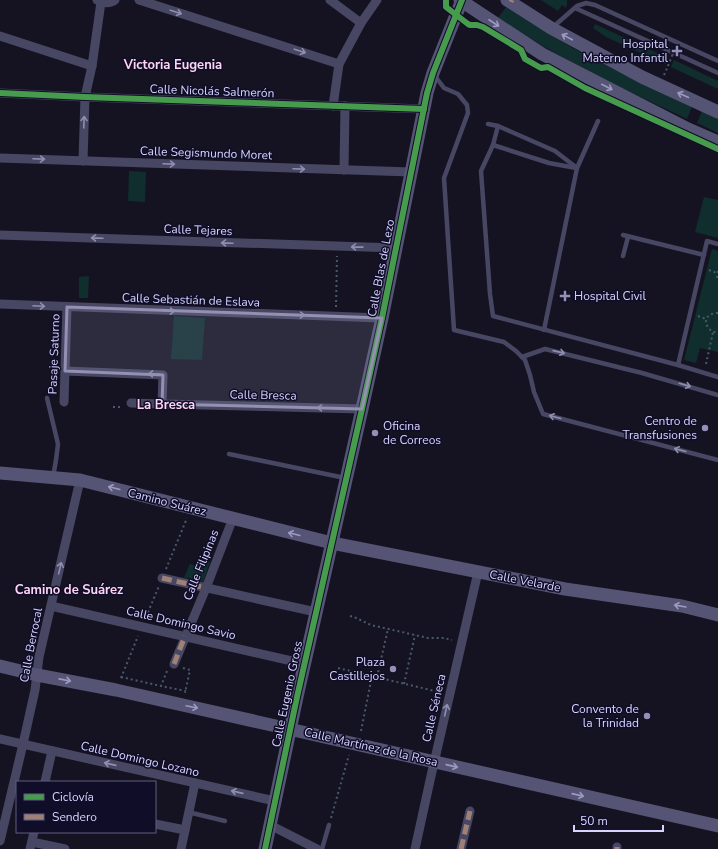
<svg xmlns="http://www.w3.org/2000/svg" width="718" height="849" font-family="'Nunito Sans',sans-serif">
<style>
.green{fill:#102e2d}
.lines{fill:none;stroke-linecap:round;stroke-linejoin:round}
.path{stroke:#485a6a;stroke-width:2;stroke-dasharray:2 3;stroke-linecap:butt}
.lane{stroke:#474763;stroke-width:4.5}
.street{stroke:#474763;stroke-width:9}
.secondary{stroke:#555475;stroke-width:13}
.path-bridge{stroke:#485a6a;stroke-width:2;stroke-dasharray:2 3;stroke-linecap:butt}
.quiet{stroke:#9e8076;stroke-width:5;stroke-dasharray:10 5;stroke-linecap:butt}
.cycleway-casing{stroke:#100d28;stroke-width:8}
.cycleway{stroke:#469c4c;stroke-width:6}
.oneway{stroke:#8f8eb1}
.oneway2{stroke:#9c9ac1}
.marked{fill:#9390b2;fill-opacity:0.2;stroke:#9390b2;stroke-width:3;stroke-linejoin:round}
.poi-dot{fill:#9390b2;stroke:#100d28;stroke-width:1.5}
.labels{text-anchor:middle;stroke-width:3;stroke-linejoin:round;paint-order:stroke}
.poi-label{font-size:12px;fill:#d7d4ff;stroke:#100d28;text-anchor:end}
.street-label{font-size:12px;fill:#d7d4ff;stroke:#100d28}
.neighbourhood-label{font-size:13px;font-weight:bold;fill:#ffd6f2;stroke:#100d28}
</style>
<rect width="100%" height="100%" fill="#151322"/>
<g class="green">
<polygon points="541,0 567,0 567,4 566,8 562,5 558,11"/>
<path d="M506 7C564 47 628 77 692 107L687 119C643 98 598 77 555 53 535 42 517 30 498 18Z"/>
<polygon points="595,24 668,58 665,64 606,37 593,28"/>
<polygon points="674,60 718,81 718,89 671,67"/>
<polygon points="702,111 718,118 718,133 697,123"/>
<polygon points="129,171 146,172 145,202 128,201"/>
<polygon points="704,197 718,200 718,238 695,232"/>
<polygon points="712,249 718,251 718,352 700,348 696,363 684,360"/>
<polygon points="89,276 88,298 79,298 79,277"/>
<polygon points="174,316 205,318 202,360 171,359"/>
<polygon points="206,561 210,562 203,582 184,577 190,564 204,568"/>
</g>
<g class="lines">
<g class="path">
<polyline points="664,75 668,66"/>
<polyline points="709,270 717,273"/>
<polyline points="718,271 717,277 718,279"/>
<polyline points="336,307 337,256"/>
<path d="M718 313C704 313 702 325 713 332H718"/>
<polyline points="698,316 706,319"/>
<polyline points="706,364 713,332"/>
<polyline points="113,407 121,407 121,406"/>
<polyline points="166,569 187,518"/>
<polyline points="350,616 354,617 371,625 428,638 444,638 452,640"/>
<polyline points="146,617 159,586"/>
<polyline points="183,668 190,670 185,693"/>
<polyline points="338,668 439,692"/>
<polyline points="167,671 161,686 186,691"/>
<polyline points="121,677 161,686"/>
<polyline points="377,677 388,629"/>
<polyline points="121,678 138,636"/>
<polyline points="404,684 415,635"/>
<polyline points="361,731 372,676"/>
<polyline points="331,818 349,755"/>
</g>
<g class="lane">
<polyline points="575,8 718,73"/>
<polyline points="553,27 577,6 586,3 595,5 718,61"/>
<polyline points="435,76 444,88 458,94 467,105 468,113 444,178 454,330 504,342 516,351 525,360 530,375 534,392 543,414 718,460"/>
<polyline points="488,124 498,126 555,151 577,168"/>
<polyline points="498,126 493,145 481,171 490,294 493,316 678,365 718,377"/>
<polyline points="493,145 549,163 576,168"/>
<polyline points="623,235 704,255"/>
<polyline points="623,256 628,237"/>
<polyline points="544,330 577,168 598,121"/>
<polyline points="522,357 545,349 642,373 718,395"/>
<polyline points="678,365 707,241 718,244"/>
<polyline points="47,398 58,444 56,460 53,477"/>
<polyline points="229,454 345,478"/>
<polyline points="188,812 225,821"/>
<polyline points="322,849 329,825"/>
</g>
<g class="street">
<path d="M97 0C103 3 110 4 115 0"/>
<polyline points="139,0 339,64"/>
<polyline points="330,0 361,23"/>
<polyline points="0,36 92,66"/>
<polyline points="0,93 85,97 424,109"/>
<polyline points="333,106 339,64 361,23 377,0"/>
<polyline points="0,158 411,172"/>
<polyline points="83,161 85,97 92,66 101,2"/>
<polyline points="344,170 345,106"/>
<polyline points="0,235 396,248"/>
<polyline points="0,304 382,318"/>
<polyline points="65,371 163,375 162,404 362,409"/>
<polyline points="64,402 67,307"/>
<polyline points="131,403 162,404"/>
<polyline points="162,578 316,612"/>
<polyline points="51,606 305,664"/>
<polyline points="174,664 206,588 233,518"/>
<polyline points="0,739 275,801"/>
<polyline points="45,782 52,751"/>
<polyline points="155,824 185,830"/>
<polyline points="270,825 317,849"/>
<polyline points="0,841 23,744 35,690 39,657 80,480"/>
<polyline points="32,842 65,849"/>
<polyline points="30,849 34,832"/>
<polyline points="181,849 195,783"/>
<polyline points="415,849 431,776 478,572"/>
<polyline points="461,849 470,811"/>
<polyline points="617,849 617,847"/>
</g>
<g class="secondary">
<polyline points="460,0 542,54 688,129 718,142"/>
<polyline points="507,0 551,28 642,77 718,112"/>
<polyline points="0,473 80,480 332,543 565,589 682,606 718,615"/>
<polyline points="0,666 37,675 116,690 267,724 718,826"/>
<polyline points="265,849 297,697 362,409 382,318 427,93 433,73 462,0"/>
</g>
<polyline class="path-bridge" points="668,66 675,48"/>
<g class="quiet">
<polyline points="511,2 512,0"/>
<polyline points="162,578 206,588"/>
<polyline points="174,664 185,636"/>
<polyline points="461,849 470,811"/>
<polyline points="617,849 617,847"/>
</g>
<g class="cycleway-casing">
<g id="cycleway">
<polyline points="446,0 446,7 468,24 470,25 477,25 483,27 521,50 525,59 541,68 548,67 585,88 718,149"/>
<polyline points="0,93 85,97 424,109"/>
<polyline points="265,849 297,697 362,409 382,318 427,93 433,73 462,0"/>
</g>
</g>
<use href="#cycleway" class="cycleway"/>
</g>
<defs><path id="oneway-shaft" d="M-6 0H5M1.5-3L5.5 0L1.5 3" fill="none" stroke-width="1.6" stroke-linecap="round" stroke-linejoin="round"/></defs>
<g class="oneway">
<use href="#oneway-shaft" transform="translate(176 12) rotate(18)"/>
<use href="#oneway-shaft" transform="translate(300 51) rotate(18)"/>
<use href="#oneway-shaft" transform="translate(84 122) rotate(-88)"/>
<use href="#oneway-shaft" transform="translate(39 159) rotate(2)"/>
<use href="#oneway-shaft" transform="translate(169 164) rotate(2)"/>
<use href="#oneway-shaft" transform="translate(299 169) rotate(2)"/>
<use href="#oneway-shaft" transform="translate(97 238) rotate(-178)"/>
<use href="#oneway-shaft" transform="translate(227 243) rotate(-178)"/>
<use href="#oneway-shaft" transform="translate(357 247) rotate(-179)"/>
<use href="#oneway-shaft" transform="translate(39 306) rotate(3)"/>
<use href="#oneway-shaft" transform="translate(169 311) rotate(2)"/>
<use href="#oneway-shaft" transform="translate(299 315) rotate(2)"/>
<use href="#oneway-shaft" transform="translate(559 352) rotate(13)"/>
<use href="#oneway-shaft" transform="translate(154 374) rotate(-178)"/>
<use href="#oneway-shaft" transform="translate(685 385) rotate(16)"/>
<use href="#oneway-shaft" transform="translate(323 408) rotate(-179)"/>
<use href="#oneway-shaft" transform="translate(555 417) rotate(-165)"/>
<use href="#oneway-shaft" transform="translate(680 450) rotate(-165)"/>
<use href="#oneway-shaft" transform="translate(60 568) rotate(-77)"/>
<use href="#oneway-shaft" transform="translate(446 710) rotate(-77)"/>
<use href="#oneway-shaft" transform="translate(110 764) rotate(-167)"/>
<use href="#oneway-shaft" transform="translate(237 792) rotate(-167)"/>
</g>
<g class="oneway2">
<use href="#oneway-shaft" transform="translate(494 23) rotate(33)"/>
<use href="#oneway-shaft" transform="translate(567 37) rotate(-152)"/>
<use href="#oneway-shaft" transform="translate(607 87) rotate(27)"/>
<use href="#oneway-shaft" transform="translate(683 95) rotate(-156)"/>
<use href="#oneway-shaft" transform="translate(114 488) rotate(-166)"/>
<use href="#oneway-shaft" transform="translate(294 534) rotate(-166)"/>
<use href="#oneway-shaft" transform="translate(680 606) rotate(-170)"/>
<use href="#oneway-shaft" transform="translate(65 680) rotate(11)"/>
<use href="#oneway-shaft" transform="translate(192 707) rotate(12)"/>
<use href="#oneway-shaft" transform="translate(452 766) rotate(13)"/>
<use href="#oneway-shaft" transform="translate(578 795) rotate(13)"/>
</g>
<path class="marked" d="M67 307 382 318 362 409 162 404 163 375 65 371Z"/>
<g class="poi-dot">
<path d="M675 45h4v4h4v4h-4v4h-4v-4h-4v-4h4z"/>
<path d="M563 290h4v4h4v4h-4v4h-4v-4h-4v-4h4z"/>
<circle cx="705" cy="428" r="4"/>
<circle cx="375" cy="433" r="4"/>
<circle cx="393" cy="669" r="4"/>
<circle cx="647" cy="716" r="4"/>
</g>
<g class="labels">
<g class="poi-label">
<text x="668" y="48">Hospital<tspan x="668" dy="14">Materno Infantil</tspan></text>
<text x="574" y="300" text-anchor="start">Hospital Civil</text>
<text x="697" y="425">Centro de<tspan x="697" dy="14">Transfusiones</tspan></text>
<text x="383" y="430" text-anchor="start">Oficina<tspan x="383" dy="14">de Correos</tspan></text>
<text x="385" y="666">Plaza<tspan x="385" dy="14">Castillejos</tspan></text>
<text x="639" y="713">Convento de<tspan x="639" dy="14">la Trinidad</tspan></text>
</g>
<g class="street-label">
<text transform="translate(212 91) rotate(2)" y="4">Calle Nicolás Salmerón</text>
<text transform="translate(206 153) rotate(2)" y="4">Calle Segismundo Moret</text>
<text transform="translate(198 230) rotate(2)" y="4">Calle Tejares</text>
<text transform="translate(381 268) rotate(-79)" y="4">Calle Blas de Lezo</text>
<text transform="translate(191 300) rotate(2)" y="4">Calle Sebastián de Eslava</text>
<text transform="translate(54 354) rotate(-88)" y="4">Pasaje Saturno</text>
<text transform="translate(263 395) rotate(1)" y="4">Calle Bresca</text>
<text transform="translate(167 502) rotate(14)" y="4">Camino Suárez</text>
<text transform="translate(201 565) rotate(-68)" y="4">Calle Filipinas</text>
<text transform="translate(525 581) rotate(11)" y="4">Calle Velarde</text>
<text transform="translate(181 623) rotate(13)" y="4">Calle Domingo Savio</text>
<text transform="translate(31 645) rotate(-79)" y="4">Calle Berrocal</text>
<text transform="translate(287 694) rotate(-78)" y="4">Calle Eugenio Gross</text>
<text transform="translate(434 708) rotate(-77)" y="4">Calle Séneca</text>
<text transform="translate(371 747) rotate(13)" y="4">Calle Martínez de la Rosa</text>
<text transform="translate(140 759) rotate(13)" y="4">Calle Domingo Lozano</text>
</g>
<g class="neighbourhood-label">
<text x="173" y="69">Victoria Eugenia</text>
<text x="166" y="409">La Bresca</text>
<text x="69" y="594">Camino de Suárez</text>
</g>
</g>
<rect x="16" y="781" width="140" height="52" fill="#100d28" stroke="#605d7e"/>
<rect x="24" y="794" width="20" height="6" fill="#469c4c" stroke="#605d7e"/>
<text x="52" y="801" font-size="12" fill="#d7d4ff">Ciclovía</text>
<rect x="24" y="814" width="20" height="6" fill="#9e8076" stroke="#605d7e"/>
<text x="52" y="821" font-size="12" fill="#d7d4ff">Sendero</text>
<path d="M574 825v6h89v-6" fill="none" stroke="#d7d4ff" stroke-width="2"/>
<text x="580" y="825" font-size="12" fill="#d7d4ff" stroke="#100d28" stroke-width="3" paint-order="stroke">50 m</text>
</svg>
